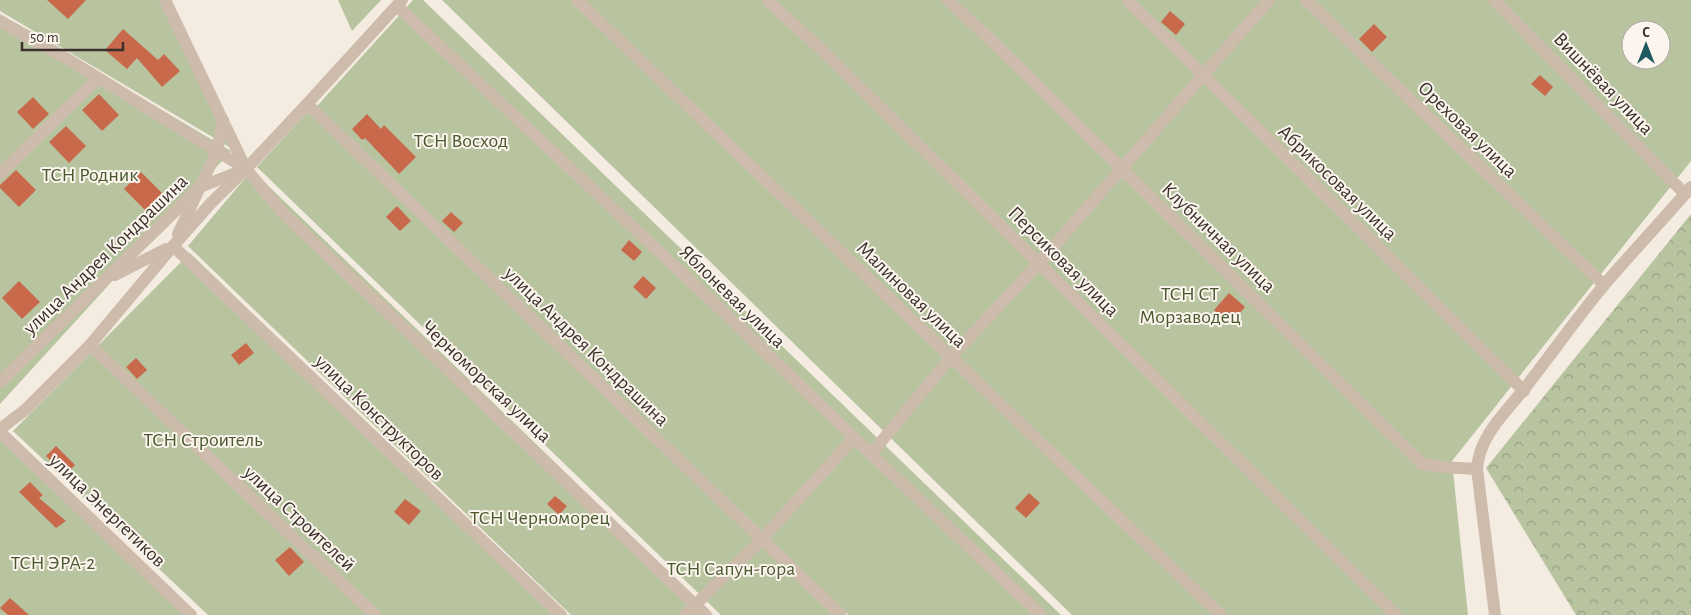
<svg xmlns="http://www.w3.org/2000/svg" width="1691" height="615" font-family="'Alegreya Sans',sans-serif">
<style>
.green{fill:#b8c4a0;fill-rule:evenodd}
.forest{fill:url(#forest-crowns)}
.building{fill:#c8694b}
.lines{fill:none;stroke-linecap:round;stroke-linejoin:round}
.minor{stroke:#cdbbac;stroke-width:12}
.labels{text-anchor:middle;stroke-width:4;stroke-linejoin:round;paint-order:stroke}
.street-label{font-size:20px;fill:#3b302b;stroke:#fbf5ee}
.park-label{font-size:20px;fill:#4a5a2e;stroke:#fbf5ee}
</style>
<defs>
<pattern id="forest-crowns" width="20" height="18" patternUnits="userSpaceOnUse" patternTransform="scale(1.25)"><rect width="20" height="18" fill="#b8c4a0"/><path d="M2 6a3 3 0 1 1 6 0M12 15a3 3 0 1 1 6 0" fill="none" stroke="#97a083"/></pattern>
</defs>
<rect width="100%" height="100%" fill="#f4ebe1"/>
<g class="green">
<polygon points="0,0 160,0 231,148 0,11"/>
<polygon points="338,0 381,0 352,31"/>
<polygon points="413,0 423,0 1061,615 849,615 317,106"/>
<path d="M442 0H1691V161L1452 461 1468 615H1072ZM1631 30H1661V60H1631Z"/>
<polygon points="0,14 231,151 0,404"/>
<polygon points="310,109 837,615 721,615 257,167"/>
<polygon points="252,170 713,615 571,615 188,246"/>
<polygon points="190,253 563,615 208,615 13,431"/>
<polygon points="0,439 187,615 0,615"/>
</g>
<polygon class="forest" points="1691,214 1691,615 1576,615 1486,468"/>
<g class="building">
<polygon points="47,0 86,0 68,19"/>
<polygon points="1170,11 1185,24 1176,35 1161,22"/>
<polygon points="1374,24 1387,37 1372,52 1359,39"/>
<polygon points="123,29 158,60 164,54 180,71 162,87 137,58 127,69 105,50"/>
<polygon points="1540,75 1553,87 1545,96 1531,84"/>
<polygon points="99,94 119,115 102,131 82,110"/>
<polygon points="33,97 49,114 33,129 17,112"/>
<polygon points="367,114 381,129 384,125 416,157 399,174 365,138 362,140 352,129"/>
<polygon points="66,126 86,146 69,163 49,142"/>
<polygon points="16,170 36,190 19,207 0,188 0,185"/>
<polygon points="141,172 162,193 145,210 124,189"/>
<polygon points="397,206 411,221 400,231 386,217"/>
<polygon points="451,212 463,223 454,232 442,221"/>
<polygon points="629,240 642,252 634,261 621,250"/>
<polygon points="643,276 656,288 646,299 633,287"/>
<polygon points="19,281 40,302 22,319 2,298"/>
<polygon points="1229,293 1245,307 1230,324 1214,310"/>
<polygon points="246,343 254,353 239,365 231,355"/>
<polygon points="136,358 147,370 137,379 126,367"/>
<polygon points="56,446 75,465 65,475 46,456"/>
<polygon points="30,482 43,495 39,498 66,521 56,528 19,492"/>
<polygon points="1029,493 1040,503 1026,518 1015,508"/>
<polygon points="555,496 567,506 559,515 547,504"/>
<polygon points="405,499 421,511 409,525 394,512"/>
<polygon points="290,547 304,562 289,576 275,560"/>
<polygon points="10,598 29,615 8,615 0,608"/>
</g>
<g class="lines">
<g class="minor">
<polyline points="165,0 246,169 282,212 706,615"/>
<polyline points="577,0 1221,615"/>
<polyline points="767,0 824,52 1396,615"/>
<polyline points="948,0 995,44 1422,464 1442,467 1477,469"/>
<polyline points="1127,0 1524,391"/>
<polyline points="1306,0 1604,285"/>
<polyline points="1494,0 1685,194"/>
<polyline points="397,6 731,319 871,454 1041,615"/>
<polyline points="0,21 66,58 246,169"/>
<polyline points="307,104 841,615"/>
<polyline points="0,174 98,78"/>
<polyline points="178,234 217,151 223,120"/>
<polyline points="173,246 561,615"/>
<polyline points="115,275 166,249"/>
<polyline points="90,345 375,615"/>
<polyline points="0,382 200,187 241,171"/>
<polyline points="0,429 25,410 90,345 173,246 211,203 246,169 307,104 402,0"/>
<polyline points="0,432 191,615"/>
<polyline points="871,454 951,357 1039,263 1269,0"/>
<polyline points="685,615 762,539 854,438"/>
<path d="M1495 615 1477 469C1479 433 1511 408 1531 380 1556 348 1579 315 1605 284 1633 251 1663 220 1691 187"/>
</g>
</g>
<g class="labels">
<g class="street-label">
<text transform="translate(1604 83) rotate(46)" y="7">Вишнёвая улица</text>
<text transform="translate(1468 129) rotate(44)" y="7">Ореховая улица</text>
<text transform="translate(1338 182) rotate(44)" y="7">Абрикосовая улица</text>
<text transform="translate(1219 237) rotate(44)" y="7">Клубничная улица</text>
<text transform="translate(105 254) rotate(-44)" y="7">улица Андрея Кондрашина</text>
<text transform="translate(1064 261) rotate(45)" y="7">Персиковая улица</text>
<text transform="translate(912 294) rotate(44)" y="7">Малиновая улица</text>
<text transform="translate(733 296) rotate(44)" y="7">Яблоневая улица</text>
<text transform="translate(587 346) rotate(44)" y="7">улица Андрея Кондрашина</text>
<text transform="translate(487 381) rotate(43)" y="7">Черноморская улица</text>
<text transform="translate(380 417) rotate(44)" y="7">улица Конструкторов</text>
<text transform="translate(108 510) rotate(44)" y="7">улица Энергетиков</text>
<text transform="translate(300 518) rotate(43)" y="7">улица Строителей</text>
</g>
<g class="park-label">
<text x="461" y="147">ТСН Восход</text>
<text x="90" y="181">ТСН Родник</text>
<text x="1190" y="300">ТСН СТ<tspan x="1190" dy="23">Морзаводец</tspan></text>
<text x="203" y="446">ТСН Строитель</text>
<text x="540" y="524">ТСН Черноморец</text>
<text x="53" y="569">ТСН ЭРА-2</text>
<text x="731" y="575">ТСН Сапун-гора</text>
</g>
</g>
<g transform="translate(1646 45)"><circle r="24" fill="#fbf5ee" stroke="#aea6a0"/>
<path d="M0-4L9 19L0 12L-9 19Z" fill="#1f5a5e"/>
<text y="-8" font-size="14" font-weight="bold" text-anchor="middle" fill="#3b302b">С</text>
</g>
<path d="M22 42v8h101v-8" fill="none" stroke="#3b302b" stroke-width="2.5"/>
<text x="30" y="42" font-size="15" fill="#3b302b" stroke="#fbf5ee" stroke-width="4" paint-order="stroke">50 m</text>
</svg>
